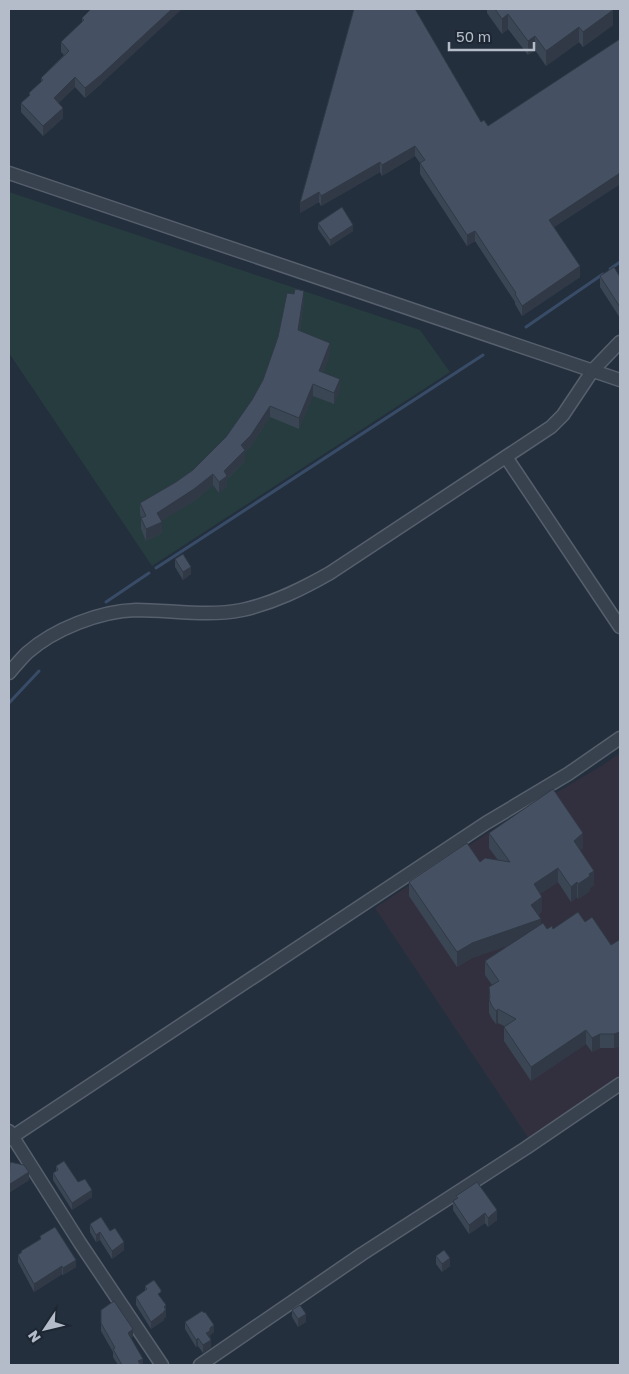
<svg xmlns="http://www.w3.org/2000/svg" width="629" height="1374" font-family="'Golos Text',sans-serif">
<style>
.medical{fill:#32303f}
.green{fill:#263c3f}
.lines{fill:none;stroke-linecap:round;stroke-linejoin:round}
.stream{stroke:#394c67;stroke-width:3}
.minor-casing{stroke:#565f6c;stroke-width:15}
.minor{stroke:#38414e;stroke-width:12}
.wall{fill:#3b4654}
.shaded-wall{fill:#303945}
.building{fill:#455162;stroke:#303945}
</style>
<rect width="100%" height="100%" fill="#242f3e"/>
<polygon class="medical" points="620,753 620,1079 529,1139 375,908 488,833 603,765"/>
<polygon class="green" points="9,192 420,330 450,372 152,566 9,353"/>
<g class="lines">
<g class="stream">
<polyline points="610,269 620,262"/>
<polyline points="526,327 603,274"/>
<polyline points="156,568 483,355"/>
<polyline points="106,602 149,573"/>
<polyline points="9,703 39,671"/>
</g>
<g class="minor-casing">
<g id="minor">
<polyline points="9,173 620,380"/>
<polyline points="506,457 620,627"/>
<path d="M9 673C15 666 21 659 27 653 54 629 100 611 136 610 171 610 207 617 242 610 274 603 302 589 330 573L551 427 563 415 593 370 620 342"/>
<polyline points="9,1131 80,1243 162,1365"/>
<polyline points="9,1139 486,823 568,774 620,738"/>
<polyline points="200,1365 362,1254 526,1148 620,1084"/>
</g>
</g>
<use href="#minor" class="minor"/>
</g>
<g class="wall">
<polygon points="91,9 102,83 85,98 75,87 58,103 63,118 43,136 21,112 21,103 29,96 29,93 41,82 41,78 64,55 61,52 61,42 82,23 82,18"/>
<polygon points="354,9 481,122 488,126 620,39 620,184 554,227 580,277 522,316 515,304 515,302 475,241 467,246 420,174 420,163 415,156 382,176 380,172 321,206 319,202 300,213"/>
<polygon points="487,9 612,9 613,25 583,47 579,42 546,66 535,50 528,55 508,29 502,34 487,13"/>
<polygon points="318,223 353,231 330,246 318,229"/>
<polygon points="600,276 620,277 620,318 600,287"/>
<polygon points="304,302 300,330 330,354 323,372 340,391 334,404 313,396 299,429 270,417 251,446 245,452 245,461 227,479 227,487 219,493 213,485 194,501 161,521 162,533 146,541 141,529 141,518 140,514 140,503 176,482 193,470 226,437 252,400"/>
<polygon points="175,559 191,574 183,580 175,567"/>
<polygon points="489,833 583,848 580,850 594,885 590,888 590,891 578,899 577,897 571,902 558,882 540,894 542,911 538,915 541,924 547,929 553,929 585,922 611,945 620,940 620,1046 614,1048 600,1048 592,1052 586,1044 531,1081 504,1041 504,1026 498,1023 496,1024 492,1019 489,1013 489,987 492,985 485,975 485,961 509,945 472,958 457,967 409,896 409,882 480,862 498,860 489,848"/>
<polygon points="56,1166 78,1182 92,1197 72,1210 53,1180 53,1173 56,1172"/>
<polygon points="9,1167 29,1180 10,1192 9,1189"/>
<polygon points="456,1196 497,1220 488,1227 485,1223 469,1234 453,1210 453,1201 456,1199"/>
<polygon points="90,1224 110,1231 124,1250 112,1259 100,1240 96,1242 90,1232"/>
<polygon points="40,1236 76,1267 63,1275 62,1274 34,1292 18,1262 18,1255 21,1253 21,1251 40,1239"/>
<polygon points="436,1256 450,1266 442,1272 436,1264"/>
<polygon points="145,1286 161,1298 166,1305 166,1317 164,1318 164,1320 151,1329 136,1305 136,1297 145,1291"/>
<polygon points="101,1310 133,1336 131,1338 143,1365 118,1365 113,1357 113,1352 101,1331"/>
<polygon points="292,1310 306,1322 298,1327 292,1317"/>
<polygon points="185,1322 214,1332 210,1335 211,1347 203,1353 198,1346 196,1347 185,1329"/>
</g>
<g class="shaded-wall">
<polygon points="172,9 182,9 102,83 85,98 85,88"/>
<polygon points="613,10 613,25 583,47 583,32"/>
<polygon points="508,14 508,29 502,34 502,19"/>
<polygon points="579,27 579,42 546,66 546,51"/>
<polygon points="535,36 535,50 528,55 528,41"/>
<polygon points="75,77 75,87 54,108 54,98"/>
<polygon points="63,108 63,118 43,136 43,126"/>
<polygon points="415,146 415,156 382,176 382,165"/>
<polygon points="380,162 380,172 321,206 321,196"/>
<polygon points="620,173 620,184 549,230 549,220"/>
<polygon points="319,192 319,202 300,213 300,203"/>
<polygon points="353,225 353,231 330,246 330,240"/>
<polygon points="475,231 475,241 467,246 467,235"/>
<polygon points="580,266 580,277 522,316 522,306"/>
<polygon points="304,291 304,302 298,341 298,330"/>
<polygon points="330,343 330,354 319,382 319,371"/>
<polygon points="340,379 340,391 334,404 334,393"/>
<polygon points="313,384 313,396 299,429 299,418"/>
<polygon points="270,406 270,417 251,446 245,452 245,461 227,479 227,487 219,493 219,482 224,471 241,445"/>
<polygon points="213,474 213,485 194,501 157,524 157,513"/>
<polygon points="162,522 162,533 146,541 146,529"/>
<polygon points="191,567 191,574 183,580 183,572"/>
<polygon points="583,833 583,848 574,856 574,841"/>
<polygon points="558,868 558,882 534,898 534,884"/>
<polygon points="594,871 594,885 590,888 590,891 578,899 578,884 589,874"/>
<polygon points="577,882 577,897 571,902 571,887"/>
<polygon points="542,897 542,911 531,919 531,905"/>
<polygon points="541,919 541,934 472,958 457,967 457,952 472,943"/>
<polygon points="498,1009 498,1023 496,1024 496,1011"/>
<polygon points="586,1030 586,1044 531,1081 531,1067"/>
<polygon points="620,1032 620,1046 614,1048 614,1034"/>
<polygon points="600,1034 600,1048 592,1052 592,1038"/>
<polygon points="29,1172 29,1180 10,1192 10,1184"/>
<polygon points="92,1190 92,1197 72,1210 72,1203"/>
<polygon points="497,1210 497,1220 488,1227 488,1218"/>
<polygon points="485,1213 485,1223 469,1234 469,1225"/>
<polygon points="100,1232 100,1240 96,1242 96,1235"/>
<polygon points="124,1242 124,1250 112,1259 112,1251"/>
<polygon points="450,1258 450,1266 442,1272 442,1264"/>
<polygon points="76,1260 76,1267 63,1275 63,1268"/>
<polygon points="62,1266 62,1274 34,1292 34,1284"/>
<polygon points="166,1305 166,1317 164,1318 164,1320 151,1329 151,1322"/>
<polygon points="306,1314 306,1322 298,1327 298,1319"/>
<polygon points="214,1325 214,1332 210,1335 210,1338 206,1333 210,1328"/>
<polygon points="133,1329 133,1336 128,1341 128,1333"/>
<polygon points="198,1338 198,1346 196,1347 196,1340"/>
<polygon points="211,1340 211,1347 203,1353 203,1345"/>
<polygon points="143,1359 143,1365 138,1365 138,1361"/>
</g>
<g class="building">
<polygon points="91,9 172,9 102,74 85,88 75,77 54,98 63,108 43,126 21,103 30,95 29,93 43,80 41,78 69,51 61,42 84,20 82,18"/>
<polygon points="354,9 415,9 481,122 484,120 488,126 620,39 620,173 549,220 580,266 522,306 515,294 516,293 475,231 467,235 420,163 425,160 415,146 382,165 380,162 321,196 319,192 300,203"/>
<polygon points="495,9 612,9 613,10 583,32 579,27 546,51 535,36 528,41 508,14 502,19"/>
<polygon points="342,207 353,225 330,240 318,223"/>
<polygon points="614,267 620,277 620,307 600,276"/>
<polygon points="295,289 304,291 298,330 330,343 319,371 340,379 334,393 313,384 299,418 270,406 251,435 241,445 245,450 224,471 227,476 219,482 213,474 194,489 157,513 162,522 146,529 141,518 146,516 140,503 176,482 193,470 226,437 252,400 263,380 278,337 287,293 294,294"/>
<polygon points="183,554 191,567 183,572 175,559"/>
<polygon points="553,789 583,833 574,841 594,871 589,874 590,876 578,884 577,882 571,887 558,868 534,884 542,897 531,905 541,919 472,943 457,952 409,882 467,843 480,862 485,858 510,862 489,833"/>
<polygon points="578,912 585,922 592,917 611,945 619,940 620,940 620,1032 614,1034 600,1034 592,1038 586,1030 531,1067 504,1027 516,1019 498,1009 496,1011 492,1006 489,999 490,998 489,987 499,981 485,961 543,923 547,929 552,926 553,929"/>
<polygon points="64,1161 78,1182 85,1179 92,1190 72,1203 53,1173 58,1170 56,1166"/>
<polygon points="10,1162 24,1165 29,1172 10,1184 9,1181"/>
<polygon points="477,1182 497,1210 488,1218 485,1213 469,1225 453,1201 458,1198 456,1196"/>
<polygon points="101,1217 110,1231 115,1228 124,1242 112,1251 100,1232 96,1235 90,1224"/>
<polygon points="55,1227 76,1260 63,1268 62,1266 34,1284 18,1255 22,1252 21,1251 41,1239 40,1236"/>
<polygon points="444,1250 450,1258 442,1264 436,1256"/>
<polygon points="154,1280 161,1290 161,1292 158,1294 166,1305 164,1307 166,1310 164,1311 164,1312 151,1322 136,1297 147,1289 145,1286"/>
<polygon points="114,1301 133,1329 128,1333 143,1359 138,1361 141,1365 122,1365 113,1349 115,1348 101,1323 101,1310"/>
<polygon points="300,1305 306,1314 298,1319 292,1310"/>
<polygon points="202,1311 204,1313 205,1312 214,1325 210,1328 210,1331 206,1333 211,1340 203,1345 198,1338 196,1340 185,1322"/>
</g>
<rect width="629" height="1374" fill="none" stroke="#b4bcc9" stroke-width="20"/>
<g transform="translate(45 1329) rotate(235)" stroke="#1d2633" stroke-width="4" paint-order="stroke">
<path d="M0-4L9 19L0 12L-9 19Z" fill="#b4bcc9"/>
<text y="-8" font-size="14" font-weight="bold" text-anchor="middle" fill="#b4bcc9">N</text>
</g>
<path d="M449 42v8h85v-8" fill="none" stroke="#b4bcc9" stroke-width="2.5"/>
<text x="456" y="42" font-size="15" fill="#b4bcc9" stroke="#1d2633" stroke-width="4" paint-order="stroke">50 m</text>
</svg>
